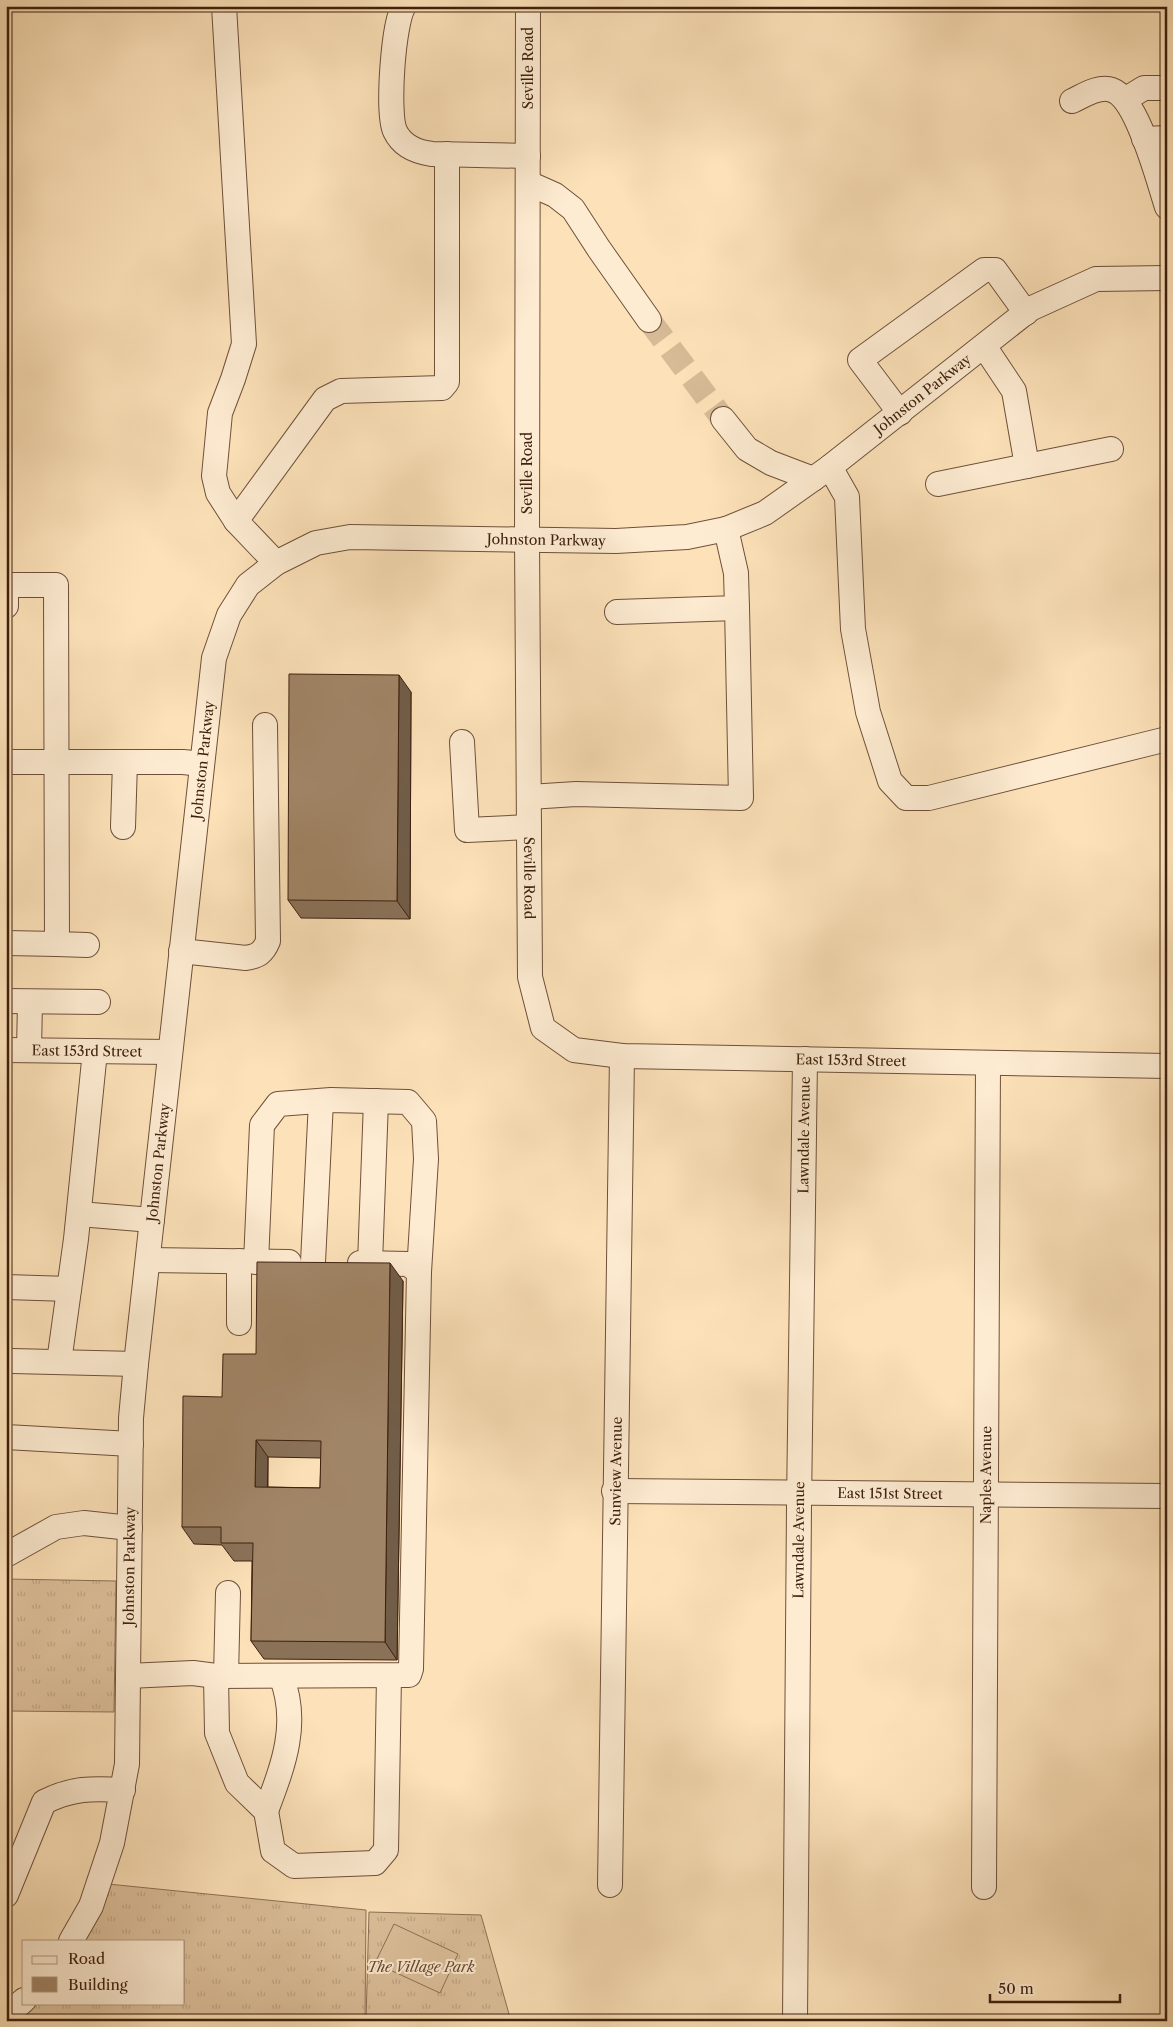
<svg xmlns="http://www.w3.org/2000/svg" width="1173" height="2027" font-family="'Libre Caslon Text',serif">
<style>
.grass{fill:url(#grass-tufts);stroke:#8e7056}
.garden{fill:#ddc19c;stroke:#8e7056}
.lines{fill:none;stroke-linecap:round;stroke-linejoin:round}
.minor-tunnel{stroke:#d7bb97;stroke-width:24;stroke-dasharray:24 12;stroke-linecap:butt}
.minor-casing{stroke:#6e503a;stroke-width:26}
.minor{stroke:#feecd2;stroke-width:24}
.wall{fill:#8a7259;stroke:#3e200f;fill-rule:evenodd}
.shaded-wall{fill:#715d48;stroke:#3e200f}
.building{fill:#a18567;stroke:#3e200f;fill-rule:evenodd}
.labels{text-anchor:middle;stroke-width:4;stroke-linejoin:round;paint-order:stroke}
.street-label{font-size:14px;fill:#3e200f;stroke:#feecd2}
.park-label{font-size:14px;font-style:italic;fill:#664832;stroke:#feecd2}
</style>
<defs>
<pattern id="grass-tufts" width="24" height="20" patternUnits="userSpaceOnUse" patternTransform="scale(1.25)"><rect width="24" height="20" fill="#ddc19c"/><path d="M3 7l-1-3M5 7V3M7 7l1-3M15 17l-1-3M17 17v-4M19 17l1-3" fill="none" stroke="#bfa685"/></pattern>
</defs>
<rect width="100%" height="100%" fill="#fde2b9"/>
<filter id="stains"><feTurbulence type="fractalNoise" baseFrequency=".004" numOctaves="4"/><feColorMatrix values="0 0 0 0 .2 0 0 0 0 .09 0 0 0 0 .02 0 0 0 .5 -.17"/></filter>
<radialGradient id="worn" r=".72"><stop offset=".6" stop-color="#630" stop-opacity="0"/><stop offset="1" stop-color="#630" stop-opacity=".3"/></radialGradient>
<g class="grass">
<polygon points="6,1579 116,1581 114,1712 6,1711"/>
<polygon points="98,1883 366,1910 365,2021 6,2021 24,2003 184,2003 184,1941 71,1941"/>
<polygon points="369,1912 481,1915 511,2021 366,2021"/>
</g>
<polygon class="garden" points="394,1924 458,1954 440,1993 375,1963"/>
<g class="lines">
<polyline class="minor-tunnel" points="649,320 723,419"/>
<g class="minor-casing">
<g id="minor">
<polyline points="224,6 244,344 233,379 220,413 214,476 218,493 236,521 276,563"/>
<path d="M404 6C393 22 387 113 395 131 402 146 417 152 432 154L528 156"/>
<path id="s1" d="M528 6 527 540 530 977 543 1028 574 1050 622 1056 1167 1066"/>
<polyline points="1126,99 1144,88 1167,88"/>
<path d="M1072 101C1083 96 1099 85 1112 90 1138 99 1158 180 1167 207"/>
<polyline points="1144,139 1167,138"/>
<polyline points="528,183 555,195 573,209 599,249 649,320"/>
<polyline points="900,413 860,360 984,270 995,270 1026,313"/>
<polyline points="723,419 747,449 771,463 813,479"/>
<polyline points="1027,466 1111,449"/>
<polyline points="830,467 847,497 853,629 868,712 890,781 906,798 929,798 1167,739"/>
<polyline points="938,484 1027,466 1014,391 984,346"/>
<polyline points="236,521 325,399 341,391 442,388 447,382 447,154"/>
<polyline points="6,606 6,585 56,585 57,944 87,945"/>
<polyline points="617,612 737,608 736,573 726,529"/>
<polyline points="462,742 467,830 529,827"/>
<polyline points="6,762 183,762 202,764"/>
<polyline points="529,797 576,794 741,798 737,607"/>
<polyline points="123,827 125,762"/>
<polyline points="6,943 57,944"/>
<path d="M181 951 246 958C258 956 263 953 268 941L265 725"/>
<polyline points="6,1001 98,1002"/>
<path id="s2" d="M6 1050 169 1052"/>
<polyline points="29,1050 30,1002"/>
<polyline points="79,1214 152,1220"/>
<polyline points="148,1260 289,1262"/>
<polyline points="239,1261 239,1323"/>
<polyline points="256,1262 262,1125 278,1104 331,1100 408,1102 424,1121 426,1159 419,1272"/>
<polyline points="313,1262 321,1101"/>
<polyline points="370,1263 376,1101"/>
<polyline points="6,1287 69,1289"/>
<polyline points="12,1361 136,1364"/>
<polyline points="59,1362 76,1239 95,1051"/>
<polyline points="6,1437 131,1444"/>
<path id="s3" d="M614 1491 1167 1496"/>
<polyline points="6,1555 56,1527 84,1523 130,1528"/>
<polyline points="128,1676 193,1673 216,1676 409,1675 411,1669 419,1272 408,1264 360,1263"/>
<polyline points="216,1676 217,1733 237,1783 266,1811 273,1851 294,1866 375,1863 386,1850 389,1676"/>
<polyline points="226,1676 228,1593"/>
<path d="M266 1811C283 1766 300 1723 281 1676"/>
<path id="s4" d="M610 1885 622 1056"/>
<path id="s5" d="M984 1887 988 1063"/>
<path d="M6 1895 44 1802C72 1788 92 1788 123 1790"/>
<path id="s6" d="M71 1941 91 1906 112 1843 127 1764 131 1418 136 1364 214 658 229 615 248 585 276 563 316 543 350 537 616 541 687 537 726 529 765 513 830 467 1030 309 1096 279 1167 278"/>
<polyline points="6,2016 24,2000"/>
<path id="s7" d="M795 2021 799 1505 805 1059"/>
</g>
</g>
<use href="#minor" class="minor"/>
</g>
<g class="wall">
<polygon points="411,692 410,919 301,918 288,900"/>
<path d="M403 1281 397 1660 264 1659 251 1641 252 1561H234L222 1545 194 1544 182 1527 222 1397 256 1354ZM268 1457 321 1458 320 1488 268 1487Z"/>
</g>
<g class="shaded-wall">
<polygon points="399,675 411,692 410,919 397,901"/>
<polygon points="390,1263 403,1281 397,1660 385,1642"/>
<polygon points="256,1440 268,1457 267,1505 255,1487"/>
</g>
<g class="building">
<polygon points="289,674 399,675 397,901 288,900"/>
<path d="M257 1262 390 1263 385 1642 251 1641 253 1543H221V1527H182L183 1396 222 1397 223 1354H256ZM256 1440 321 1441 320 1488 255 1487Z"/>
</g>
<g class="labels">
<g class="street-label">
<text transform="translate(528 68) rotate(-90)" y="5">Seville Road</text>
<text dy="5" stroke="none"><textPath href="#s6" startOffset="2110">Johnston Parkway</textPath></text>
<text transform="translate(527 473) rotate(-90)" y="5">Seville Road</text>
<text dy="5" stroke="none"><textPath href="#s6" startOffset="1690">Johnston Parkway</textPath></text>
<text dy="5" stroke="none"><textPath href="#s6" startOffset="1195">Johnston Parkway</textPath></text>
<text dy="5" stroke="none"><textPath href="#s1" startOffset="872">Seville Road</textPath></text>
<text dy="5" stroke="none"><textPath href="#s2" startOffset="81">East 153rd Street</textPath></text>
<text dy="5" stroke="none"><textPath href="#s1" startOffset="1339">East 153rd Street</textPath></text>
<text dy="5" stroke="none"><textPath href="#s7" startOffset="886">Lawndale Avenue</textPath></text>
<text dy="5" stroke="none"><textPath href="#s6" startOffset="790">Johnston Parkway</textPath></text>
<text dy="5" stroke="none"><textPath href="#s4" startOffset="414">Sunview Avenue</textPath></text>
<text dy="5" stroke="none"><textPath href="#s5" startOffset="412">Naples Avenue</textPath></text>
<text dy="5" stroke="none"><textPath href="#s3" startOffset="276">East 151st Street</textPath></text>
<text dy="5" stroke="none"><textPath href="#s7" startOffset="481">Lawndale Avenue</textPath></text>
<text dy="5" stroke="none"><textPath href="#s6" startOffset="385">Johnston Parkway</textPath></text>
</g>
<g class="park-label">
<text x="421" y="1972">The Village Park</text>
</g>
</g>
<rect width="1173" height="2027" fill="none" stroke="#fde2b9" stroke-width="25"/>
<rect x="8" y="8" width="1158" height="2012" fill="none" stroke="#3e200f" stroke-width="2.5"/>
<rect x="12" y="12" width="1148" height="2002" fill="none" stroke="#3e200f"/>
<rect x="22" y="1940" width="162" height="65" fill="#feecd2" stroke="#b19a84"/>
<rect x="32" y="1956" width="25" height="8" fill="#feecd2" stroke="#b19a84"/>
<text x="68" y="1964" font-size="15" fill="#3e200f">Road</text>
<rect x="32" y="1977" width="25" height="15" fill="#a18567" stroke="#b19a84"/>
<text x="68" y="1990" font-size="15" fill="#3e200f">Building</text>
<path d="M990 1994v8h130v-8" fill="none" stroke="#3e200f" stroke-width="2.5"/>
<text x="998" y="1994" font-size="15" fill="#3e200f" stroke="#feecd2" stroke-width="4" paint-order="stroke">50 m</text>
<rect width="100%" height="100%" filter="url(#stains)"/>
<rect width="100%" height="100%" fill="url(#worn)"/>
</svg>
